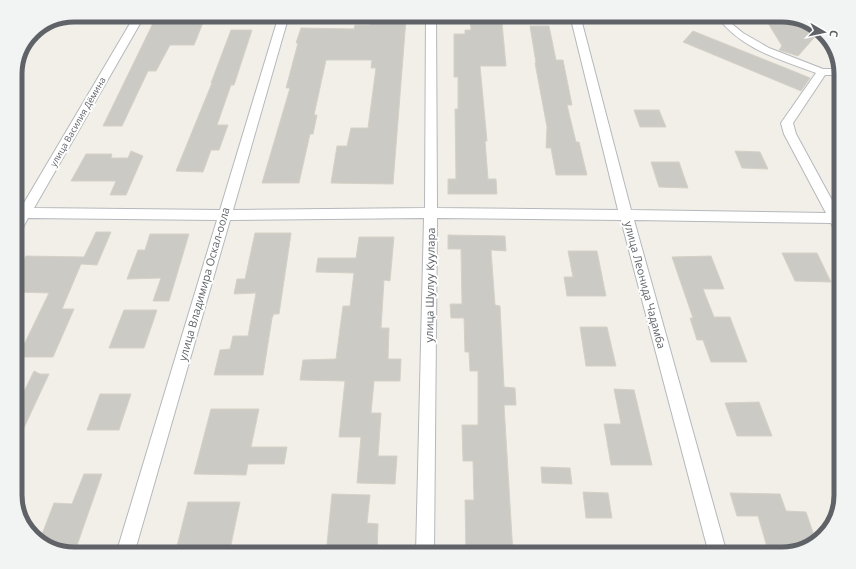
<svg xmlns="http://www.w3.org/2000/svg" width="856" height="569" font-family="'Open Sans',sans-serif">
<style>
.building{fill:#cccac5;stroke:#d6d1c6}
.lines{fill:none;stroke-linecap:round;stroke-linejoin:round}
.minor-casing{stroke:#b5b8bc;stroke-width:2}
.minor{fill:#fff;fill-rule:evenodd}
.labels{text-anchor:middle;stroke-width:4;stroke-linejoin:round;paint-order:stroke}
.far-street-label{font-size:9px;fill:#5f6368;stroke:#fff}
.street-label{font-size:11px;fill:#5f6368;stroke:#fff}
.rim{fill:none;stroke:#5f6368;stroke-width:5}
</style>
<rect width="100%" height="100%" fill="#f1efe8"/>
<g class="building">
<polygon points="157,15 206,15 194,45 170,45 156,71 148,71 122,126 103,126"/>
<polygon points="470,17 500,17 502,23 506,66 480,66 487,141 485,141 488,179 496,179 497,194 448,194 448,179 456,179 455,109 458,109 458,77 454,77 454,34 465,34 465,30 471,30"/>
<polygon points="371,18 406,19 393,184 331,183 337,146 347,146 351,128 368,128 376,68 371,68 372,60 326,60 314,115 317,115 313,134 310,134 299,183 262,183 290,88 286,88 298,43 296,43 301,28 354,29 355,25 370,25"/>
<polygon points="806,22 815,25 820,31 798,56 779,50 782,46 768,23"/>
<polygon points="530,26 549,26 556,60 563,60 572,105 567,105 576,142 579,142 587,175 556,175 551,148 546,148 547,127 535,63 536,63"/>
<polygon points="231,30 252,30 234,85 231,85 217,125 228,125 219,150 211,150 203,172 176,171 212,83 211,83"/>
<polygon points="693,31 793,71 810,78 801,91 683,42"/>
<polygon points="634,110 659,110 666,127 640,127"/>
<polygon points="131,151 143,156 126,195 110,195 116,181 71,181 86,154 112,154 111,158 128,158"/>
<polygon points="735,151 760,152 768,169 742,168"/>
<polygon points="651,162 679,162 688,188 659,187"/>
<polygon points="96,232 111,232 97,265 81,264 62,309 74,309 53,357 18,357 49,293 15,292 15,277 26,256 84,257"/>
<polygon points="255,233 291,233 291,234 279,314 274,314 272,318 263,375 214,375 220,350 230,349 233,336 248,336 256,293 234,294 237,279 245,279"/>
<polygon points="150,234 189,234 169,301 153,301 161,278 127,279 138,250 145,250"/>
<polygon points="448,235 505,236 506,251 491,250 495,305 500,306 504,387 515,388 516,405 504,405 513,554 466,554 465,500 474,500 473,461 463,461 462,425 478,425 478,371 470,371 469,352 465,352 464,318 451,318 450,304 462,304 461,249 448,249"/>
<polygon points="359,237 394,237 390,281 384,280 381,328 389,328 388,359 401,359 400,381 374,381 371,413 381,413 378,456 397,456 395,484 357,483 361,437 339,437 345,381 300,380 303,360 336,359 343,306 350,306 354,273 316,272 318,258 356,258"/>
<polygon points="568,251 597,251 606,296 567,296 564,277 573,277"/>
<polygon points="782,253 817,253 831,282 795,281"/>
<polygon points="711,256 724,289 703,289 714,317 730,317 747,362 711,362 703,340 697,340 690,318 693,318 672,257"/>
<polygon points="124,310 157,310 144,348 109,348"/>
<polygon points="580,327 607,327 616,366 586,366"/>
<polygon points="34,371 40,374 49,374 15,447 15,410"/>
<polygon points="614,389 634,390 652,465 611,465 604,424 621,424"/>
<polygon points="100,394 131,394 119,430 87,430"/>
<polygon points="759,402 772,436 737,436 725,403"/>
<polygon points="211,409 259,409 251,447 287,447 284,464 248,464 246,475 194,474"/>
<polygon points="541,467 570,468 572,484 542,483"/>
<polygon points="84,474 102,474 74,554 41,544 39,542 54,503 72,504"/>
<polygon points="583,492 608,493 612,518 586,518"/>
<polygon points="730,493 780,494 786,511 806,512 816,541 808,548 782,554 769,554 758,516 737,516"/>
<polygon points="332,494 370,495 367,523 378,524 377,554 326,554"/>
<polygon points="188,502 240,502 229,554 175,554"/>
</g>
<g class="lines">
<g class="minor-casing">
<path id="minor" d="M135 15H145L34 208 220 210 279 15H289L233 210 425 208 426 15H436L437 208 618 210 570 15H580L631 210 826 213 784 134 781 123 816 73C779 59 740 49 716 15H726L732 24 743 33 769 48 823 69H840L841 75H825L793 123 796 134 839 213H841V234L836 233 831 223 634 220 727 554H709L621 220 437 218 434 554H416L424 218 230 220 134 554H116L217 220 28 218 20 233 15 234V208H21Z"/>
</g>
<use href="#minor" class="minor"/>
</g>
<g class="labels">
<g class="far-street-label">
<text transform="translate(78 122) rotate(-60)" y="3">улица Василия Дёмина</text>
</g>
<g class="street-label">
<text transform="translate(204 284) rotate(-74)" y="4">улица Владимира Оскал-оола</text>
<text transform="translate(430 285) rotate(-89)" y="4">улица Шулуу Куулара</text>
<text transform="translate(645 285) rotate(75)" y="4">улица Леонида Чадамба</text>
</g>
</g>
<path d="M0 0H856V569H0ZM74 22H782A52 52 0 0 1 834 74V495A52 52 0 0 1 782 547H74A52 52 0 0 1 22 495V74A52 52 0 0 1 74 22Z" fill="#f2f3f3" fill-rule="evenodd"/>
<path class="rim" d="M74 22H782A52 52 0 0 1 834 74V495A52 52 0 0 1 782 547H74A52 52 0 0 1 22 495V74A52 52 0 0 1 74 22Z"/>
<g transform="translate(824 32) rotate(99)" stroke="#ffffff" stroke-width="3" paint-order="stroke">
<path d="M0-3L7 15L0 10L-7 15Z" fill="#5f6368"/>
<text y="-6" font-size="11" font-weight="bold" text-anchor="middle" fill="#5f6368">С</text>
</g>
</svg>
